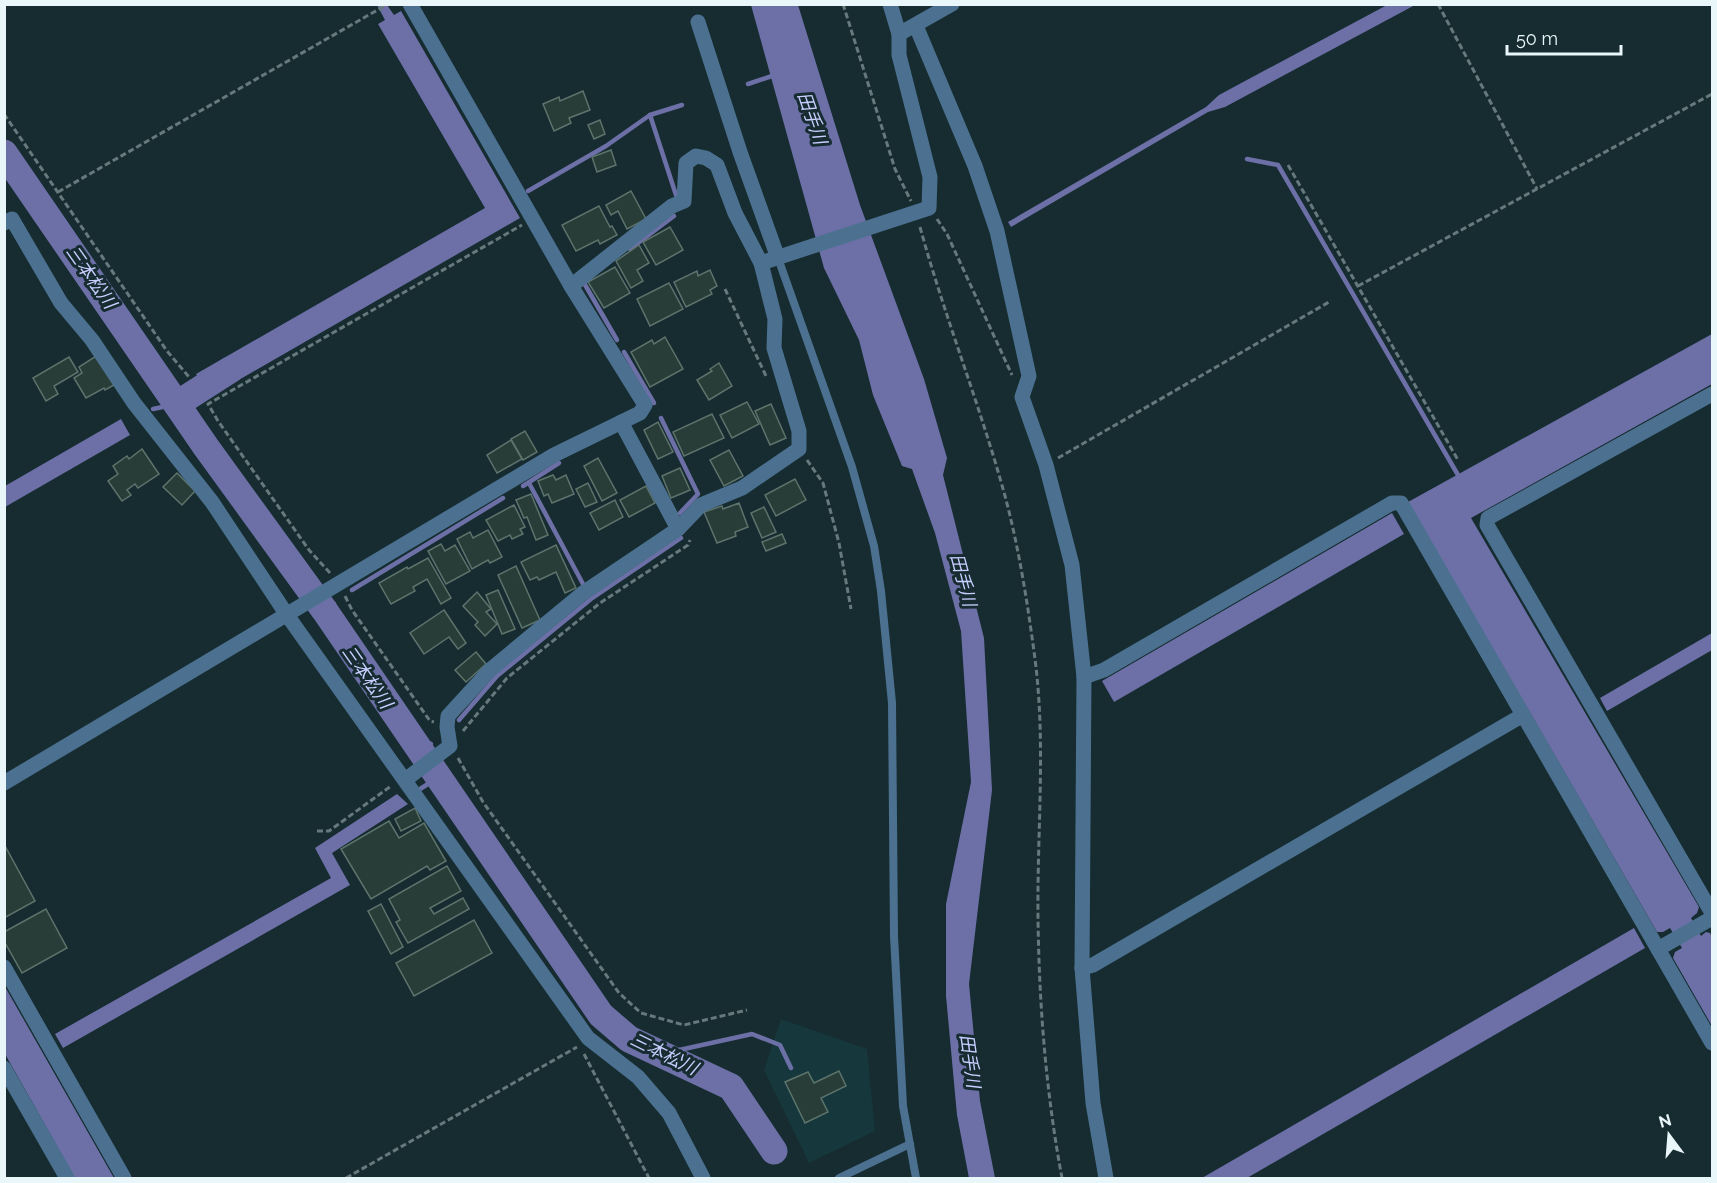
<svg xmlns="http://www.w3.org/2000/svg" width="1717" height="1183" font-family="Raleway,'Noto Sans JP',sans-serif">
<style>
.built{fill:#16373c}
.water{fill:#6c70a7}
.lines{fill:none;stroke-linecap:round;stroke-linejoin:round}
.stream{stroke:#6c70a7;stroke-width:4.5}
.river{stroke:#6c70a7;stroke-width:27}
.building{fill:#283d37;stroke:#5d746d;stroke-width:1.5}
.path{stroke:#66797c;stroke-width:3;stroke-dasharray:6 3;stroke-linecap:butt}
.lane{stroke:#4c7190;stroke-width:8}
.street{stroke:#4c7190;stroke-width:15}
.labels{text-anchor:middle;stroke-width:6;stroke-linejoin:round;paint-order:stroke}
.water-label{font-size:18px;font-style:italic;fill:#c8ceff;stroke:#162c30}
</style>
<rect width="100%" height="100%" fill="#162c30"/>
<polygon class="built" points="781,1019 867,1049 875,1131 809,1163 764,1070"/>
<g class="water">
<polygon points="377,5 387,5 394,15 401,11 520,218 211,396 208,391 204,393 196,382 200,380 196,374 485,208 378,24 385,20"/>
<polygon points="751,5 798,5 860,205 924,379 947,458 943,475 984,638 992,790 969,984 980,1101 995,1178 969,1178 957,1115 946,996 946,904 971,782 961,631 935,533 912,469 902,466 873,395 859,340 824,268"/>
<polygon points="1387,5 1415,5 1225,107 1208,112 1011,227 1008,222 1206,107 1219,95"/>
<polygon points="1712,334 1712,384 1471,518 1699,907 1697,913 1691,918 1701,936 1706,932 1710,933 1712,937 1712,1026 1673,958 1675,952 1682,948 1670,928 1663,932 1657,932 1408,502"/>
<polygon points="121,419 130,435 5,507 5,486"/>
<polygon points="1392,513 1404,534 1114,702 1102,681"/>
<polygon points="1712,633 1712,650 1607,711 1600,698"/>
<polygon points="397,794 408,804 332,853 350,885 63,1048 55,1034 331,878 315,848"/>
<polygon points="1634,928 1645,948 1247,1178 1202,1178"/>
<polygon points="4,985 114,1178 75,1178 5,1054"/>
</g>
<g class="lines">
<g class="stream">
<polyline points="748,84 775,75"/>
<polyline points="650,115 676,195"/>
<polyline points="1247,159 1278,165 1458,475"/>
<polyline points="528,191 606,146 650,115 682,105"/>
<polyline points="630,249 674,216"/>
<polyline points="587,280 584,283 617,340"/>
<polyline points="624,352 654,403"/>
<polyline points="153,409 177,404"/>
<polyline points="661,418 698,494 680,513"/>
<polyline points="529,483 583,584"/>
<polyline points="523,486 559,463"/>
<polyline points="352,590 503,498"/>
<polyline points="325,611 334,604"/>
<polyline points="459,720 497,676 591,599 681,538"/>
<polyline points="422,753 431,744"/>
<polyline points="420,789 439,777"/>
<polyline points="661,1054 752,1034 780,1045 791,1068"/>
</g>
<g class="river">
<polyline points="4,153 206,447 325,611 601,1015 629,1039 731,1087 774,1151"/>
<polyline points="177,404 230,370"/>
</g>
</g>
<g class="building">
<polygon points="583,91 590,110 569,118 571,123 554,131 543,104 559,97 560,101"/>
<polygon points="600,120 605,134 594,139 588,125"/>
<polygon points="611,150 616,165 597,172 592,157"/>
<polygon points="631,191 646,219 627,229 618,211 611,215 606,205"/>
<polygon points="599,206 610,227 612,226 617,235 600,244 598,240 576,251 562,225"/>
<polygon points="670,227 683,250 656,265 643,242"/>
<polygon points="639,245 649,263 637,270 643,281 631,288 616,261"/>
<polygon points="615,267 630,293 604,308 588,282"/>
<polygon points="710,270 717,286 710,290 712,294 686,307 674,282 697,271 698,276"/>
<polygon points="669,283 683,309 650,326 637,299"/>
<polygon points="665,337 683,369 650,387 631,352 652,340 654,344"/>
<polygon points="96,356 114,385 105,390 104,388 86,398 74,378 82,373 79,367"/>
<polygon points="69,357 78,372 54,386 58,394 46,401 33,378"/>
<polygon points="719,363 732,386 709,400 697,380 712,371 710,369"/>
<polygon points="747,402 759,424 732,438 720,415"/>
<polygon points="771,404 786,438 770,445 755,411"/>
<polygon points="712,414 724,438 684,456 673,432"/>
<polygon points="658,422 673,452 658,459 644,430"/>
<polygon points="525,431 537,452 523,460 511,439"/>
<polygon points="511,440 522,459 497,473 487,455"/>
<polygon points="142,449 159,474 138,488 135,484 127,490 131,495 122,501 108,481 118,474 113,466 127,456 129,459"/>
<polygon points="729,450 743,476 724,486 710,460"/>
<polygon points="598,458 617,493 602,501 584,466"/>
<polygon points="680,468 690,490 671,498 662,476"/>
<polygon points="177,473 195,491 182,505 163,487"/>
<polygon points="553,475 556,480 566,475 574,494 552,503 548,494 544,496 538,481"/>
<polygon points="795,479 806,500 776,516 765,495"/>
<polygon points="588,483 597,502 585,507 576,489"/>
<polygon points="646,486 655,503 629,517 620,500"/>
<polygon points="531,494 548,535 536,540 527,517 524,518 516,500"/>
<polygon points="615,500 623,517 599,530 590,513"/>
<polygon points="739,503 748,527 735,532 736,536 717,543 704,512 722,506 723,509"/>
<polygon points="514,505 525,527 520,529 523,534 512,539 510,535 498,541 486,520"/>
<polygon points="764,507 776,532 762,538 751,513"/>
<polygon points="488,530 502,557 490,563 488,560 472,569 457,539 470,532 473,538"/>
<polygon points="782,534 786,543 766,551 762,542"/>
<polygon points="441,544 445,551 455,545 470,571 446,584 428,551"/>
<polygon points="556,545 576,588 565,593 556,572 539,580 537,577 530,580 521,562"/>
<polygon points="428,558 451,598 441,604 427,579 413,587 415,591 391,604 379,583 407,567 408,569"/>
<polygon points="516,566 540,620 522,628 498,575"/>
<polygon points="498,590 515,629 502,634 486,595"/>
<polygon points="477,592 491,609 486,612 497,624 485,636 475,625 478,622 463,606"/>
<polygon points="444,610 466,643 458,649 449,637 424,654 410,633"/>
<polygon points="476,652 486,664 466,682 455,670"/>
<polygon points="415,808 421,821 401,831 395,819"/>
<polygon points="389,821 399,838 424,823 446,861 430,870 427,866 371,899 341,849"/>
<polygon points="4,844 35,901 4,918"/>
<polygon points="447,866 461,891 430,908 434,914 463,898 469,909 408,943 396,922 400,920 389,899"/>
<polygon points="381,904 403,947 391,954 368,911"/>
<polygon points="46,909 67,948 22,973 4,941 4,932"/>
<polygon points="474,920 492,953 414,996 396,963"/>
<polygon points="839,1071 846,1086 821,1098 828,1112 805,1123 785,1082 808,1072 814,1083"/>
</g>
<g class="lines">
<g class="path">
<polyline points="843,4 895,169 911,201"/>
<polyline points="1438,4 1537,189"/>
<polyline points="4,114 167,351 189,377"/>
<polyline points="1288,165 1458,460"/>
<polyline points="58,192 388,4"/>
<polyline points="937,219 947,234 1012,375"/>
<path d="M920 227C945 318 980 405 1005 496 1019 548 1028 606 1035 659 1046 744 1037 831 1038 917 1039 1004 1046 1093 1062 1178"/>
<polyline points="1358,286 1712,94"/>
<polyline points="725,289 766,376"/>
<polyline points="1058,458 1329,302"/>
<polyline points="807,460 823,483 839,543 851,609"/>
<polyline points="330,573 309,550 218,421 208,404 522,225"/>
<polyline points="345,596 352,610 430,721 434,722"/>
<polyline points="463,731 507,678 600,603 688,545 690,540"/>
<polyline points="458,758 483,802 619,993 641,1013 684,1025 747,1010"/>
<polyline points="317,831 329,831 391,786"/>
<polyline points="584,1054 649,1178"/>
<polyline points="346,1178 577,1047"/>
</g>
<g class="lane">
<polyline points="778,258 852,467 874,546 881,591 892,703 894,936 903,1106 916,1178"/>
<polyline points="839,1178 910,1144"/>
</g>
<g class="street">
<polyline points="890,4 899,34"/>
<polyline points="698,22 740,152 778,258"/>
<polyline points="916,26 975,166 997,231 1029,376 1022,397 1046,465 1072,565 1084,677 1082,968 1093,1103 1106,1178"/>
<polyline points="4,223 12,219 61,303 92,340 134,403 212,502 287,615 588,1038 638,1077 669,1113 703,1178"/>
<polyline points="761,263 929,208 930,177 899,55 899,34 952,4"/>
<polyline points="1712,394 1488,518 1487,525 1712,913"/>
<polyline points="621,422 678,529"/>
<polyline points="1084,677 1104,670 1392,503 1401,503 1658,949"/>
<polyline points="405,780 450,746 447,727 448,716 490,670 583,593 678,529 701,505 742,488 799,449 799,431 774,348 775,319 761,263 735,213 717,165 706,158 696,156 686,163 684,201 672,206 571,286"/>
<polyline points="4,783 554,455 640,413 645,405 571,286 410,4"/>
<polyline points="1712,918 1658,949 1712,1043"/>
<polyline points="4,967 124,1178"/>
<polyline points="1082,968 1093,965 1523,715"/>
<polyline points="4,1068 67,1178"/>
</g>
</g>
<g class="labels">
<g class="water-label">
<text transform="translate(812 118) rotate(71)" y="6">田手川</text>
<text transform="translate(91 277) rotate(55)" y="6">三本松川</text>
<text transform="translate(963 580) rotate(75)" y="6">田手川</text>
<text transform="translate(367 677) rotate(55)" y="6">三本松川</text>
<text transform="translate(664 1054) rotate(26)" y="6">三本松川</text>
<text transform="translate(970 1061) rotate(82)" y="6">田手川</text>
</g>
</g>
<rect width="1717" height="1183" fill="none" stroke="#eaf7fa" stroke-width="12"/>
<g transform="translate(1669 1135) rotate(344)" stroke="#162c30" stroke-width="4.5" paint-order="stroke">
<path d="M0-4.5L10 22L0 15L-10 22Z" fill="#eaf7fa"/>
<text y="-9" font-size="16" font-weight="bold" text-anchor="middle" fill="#eaf7fa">N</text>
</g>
<path d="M1507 45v9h114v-9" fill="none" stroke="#eaf7fa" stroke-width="3"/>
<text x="1516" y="45" font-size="18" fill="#eaf7fa" stroke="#162c30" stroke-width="4.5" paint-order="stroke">50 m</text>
</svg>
